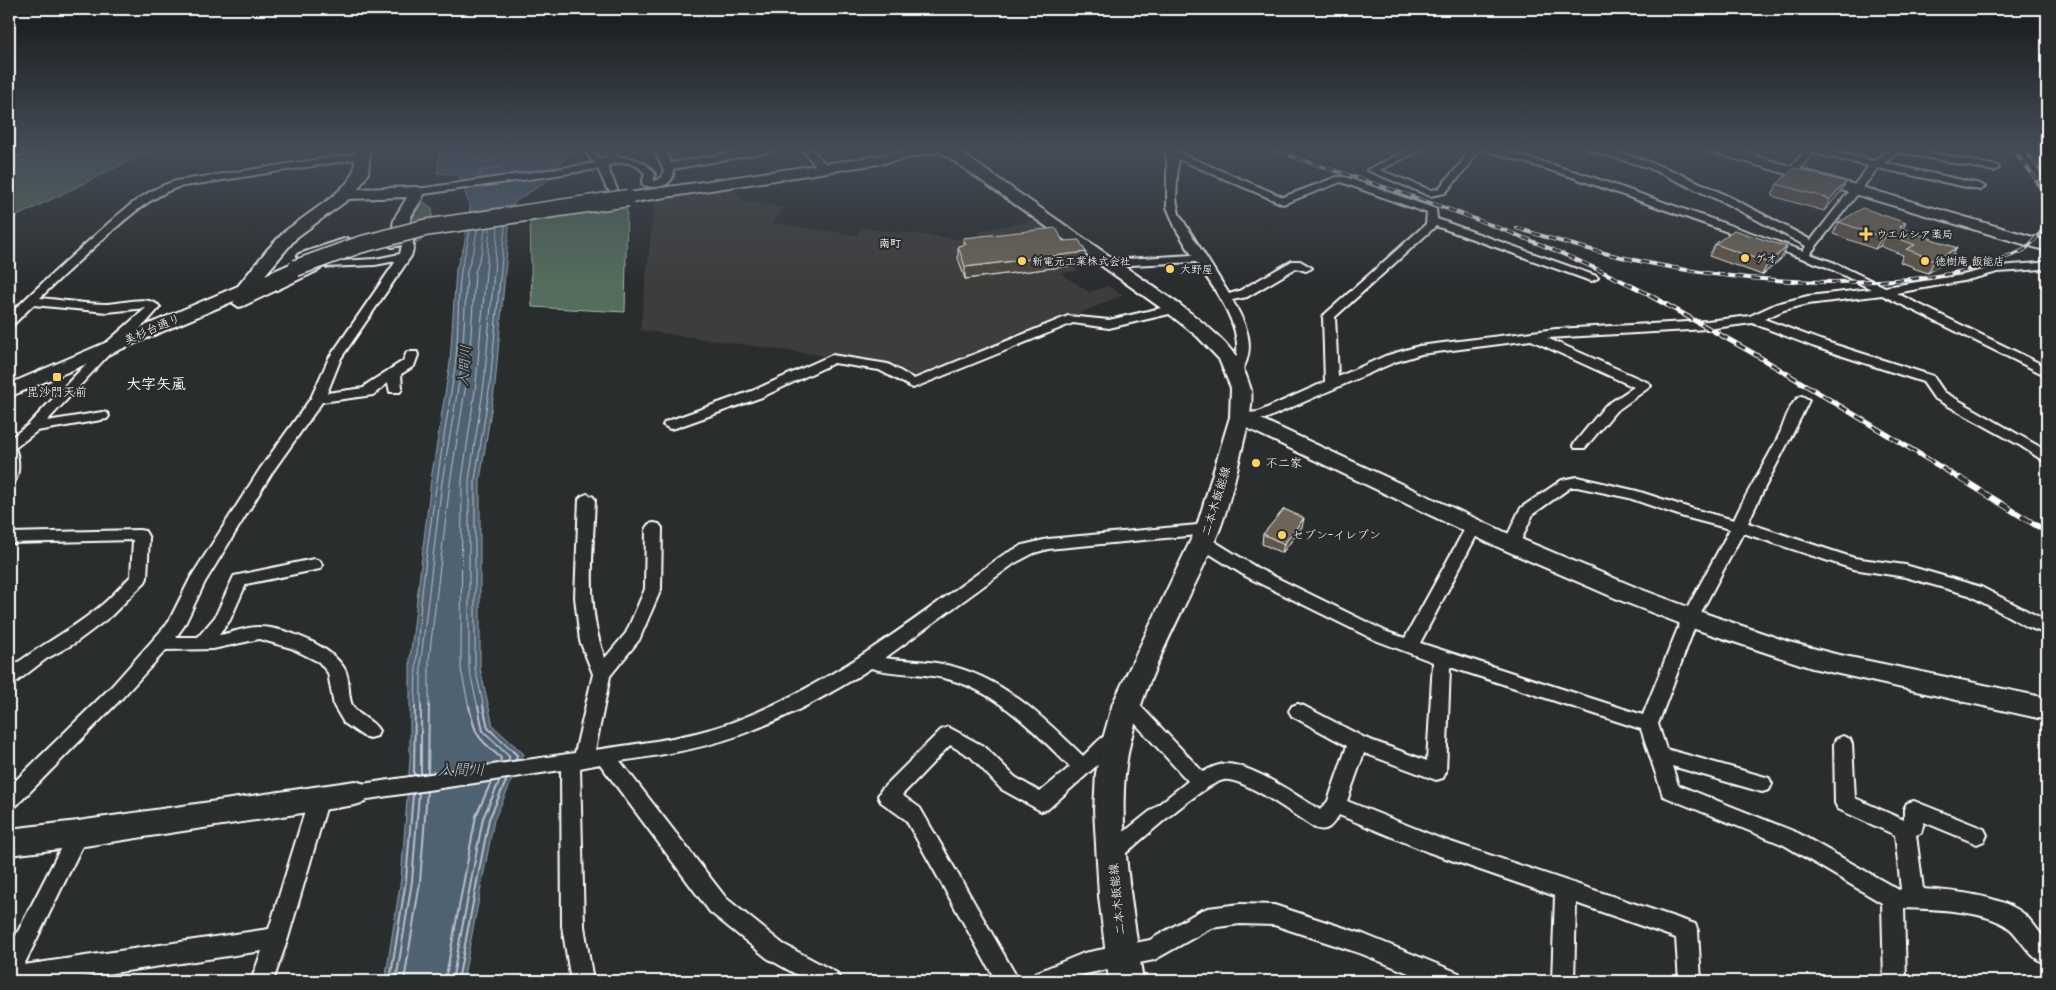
<svg xmlns="http://www.w3.org/2000/svg" width="2056" height="990" font-family="Mali,'Klee One',sans-serif">
<style>
.built{fill:#3e3e3a}
.green{fill:#546d5b;stroke:#aab6ad}
.water{fill:#506272;stroke:#96a1aa}
.lines{fill:none;stroke-linecap:round;stroke-linejoin:round}
.shore-far1{stroke:#b9c0c7;stroke-width:1}
.shore{stroke:#b9c0c7;stroke-width:2}
.street-casing{stroke:#fff;stroke-width:4}
.secondary-casing{stroke:#fff;stroke-width:4}
.street{fill:#2a2d2e;fill-rule:evenodd}
.secondary{fill:#2a2d2e;fill-rule:evenodd}
.rail-far2-casing{stroke:#fff;stroke-width:4}
.rail-far1-casing{stroke:#fff;stroke-width:5}
.rail-casing{stroke:#fff;stroke-width:6}
.rail-far2{stroke:#2a2d2e;stroke-width:2.5;stroke-dasharray:8;stroke-linecap:butt}
.rail-far1{stroke:#2a2d2e;stroke-width:3;stroke-dasharray:10;stroke-linecap:butt}
.rail{stroke:#2a2d2e;stroke-width:4.5;stroke-dasharray:12;stroke-linecap:butt}
.secondary-bridge-casing{stroke:#fff;stroke-width:19;stroke-linecap:butt}
.secondary-bridge{stroke:#2a2d2e;stroke-width:16}
.wall{fill:#5f574a;stroke:#fff}
.shaded-wall{fill:#4d473c;stroke:#fff}
.building{fill:#6e6556;stroke:#fff}
.poi-dot{fill:#ffd166;stroke:#2a2d2e;stroke-width:2}
.labels{text-anchor:middle;stroke-width:4;stroke-linejoin:round;paint-order:stroke}
.far-poi-label{font-size:11px;fill:#fff;stroke:#2a2d2e;text-anchor:start}
.far-neighbourhood-label{font-size:11px;font-weight:bold;fill:#fff;stroke:#2a2d2e}
.street-label{font-size:12px;fill:#fff;stroke:#2a2d2e}
.poi-label{font-size:12px;fill:#fff;stroke:#2a2d2e;text-anchor:start}
.water-label{font-size:14px;font-style:italic;fill:#b0b8c0;stroke:#2a2d2e}
.quarter-label{font-size:15px;font-weight:bold;fill:#fff;stroke:#2a2d2e}
.near-water-label{font-size:16px;font-style:italic;fill:#b0b8c0;stroke:#2a2d2e}
</style>
<rect width="100%" height="100%" fill="#2a2d2e"/>
<filter id="ink" filterUnits="userSpaceOnUse"><feTurbulence type="fractalNoise" baseFrequency=".02" numOctaves="2"/><feDisplacementMap in="SourceGraphic" scale="10" xChannelSelector="R" yChannelSelector="G"/><feConvolveMatrix kernelMatrix="1 2 1 2 8 2 1 2 1" color-interpolation-filters="sRGB"/></filter>
<g filter="url(#ink)">
<polygon class="built" points="733,189 744,201 784,207 771,223 856,235 862,228 974,241 980,231 1036,220 1094,260 1091,265 1075,267 1077,271 1060,273 1089,292 1108,286 1123,295 922,380 897,366 640,330 655,199"/>
<g class="green">
<polygon points="57,148 156,148 9,220 9,157 23,156"/>
<polygon points="422,201 432,208 433,229 418,243 411,237 411,220"/>
<polygon points="627,203 625,312 532,307 530,218"/>
</g>
<polygon class="water" points="440,148 476,148 483,152 506,148 576,148 578,150 566,157 548,180 515,202 510,217 495,385 480,480 480,668 493,726 524,754 494,820 463,981 385,981 401,879 410,760 410,659 431,480 450,363 456,269 464,246 470,207 459,175 437,173"/>
<g class="lines">
<g class="shore-far1">
<polyline points="467,148 471,158 487,163 501,157 505,148"/>
<path d="M480 179V171C496 169 510 166 513 148"/>
<path d="M415 708C416 593 438 479 455 366 459 335 457 303 461 271 463 258 468 245 470 231"/>
<polyline points="421,708 421,659 442,482 462,364 467,271 474,249 477,230"/>
<polyline points="429,708 429,659 450,483 469,365 475,273 482,251 485,229"/>
<polyline points="469,708 461,669 462,480 476,383 490,228"/>
<polyline points="478,708 469,668 469,480 484,384 498,227"/>
<polyline points="484,708 475,668 475,480 490,384 505,226"/>
</g>
<g class="shore">
<polyline points="421,706 421,774"/>
<path d="M469 706C476 738 477 737 501 758L500 763"/>
<polyline points="478,706 483,731 509,756 509,761"/>
<polyline points="483,706 488,728 517,755 516,760"/>
<polyline points="428,773 429,706"/>
<polyline points="414,775 415,706"/>
<polyline points="390,981 406,880 413,794"/>
<polyline points="396,981 412,881 419,793"/>
<polyline points="404,981 420,882 427,791"/>
<polyline points="445,981 476,816 491,782"/>
<polyline points="452,981 483,818 500,780"/>
<polyline points="458,981 489,819 507,779"/>
</g>
<g class="street-casing">
<g id="street">
<polygon points="26,148 42,148 40,150 9,157 9,151"/>
<path d="M583 148H592L598 157 605 159 609 148H617L616 157C633 157 645 160 655 174L653 182 662 177 664 171 655 150 657 148H666L665 150 671 163 760 148H778L773 151 673 169C676 186 656 190 643 185L642 183 645 174C634 160 621 161 607 166L617 189 612 192 607 189 598 169 417 195 412 192 417 189 597 163 592 161Z"/>
<polygon points="801,148 810,148 828,167 828,171 820,171"/>
<path d="M1157 148H1168L1283 197 1337 177H1345L1436 209 1437 219 1596 276 1598 278 1592 281 1588 280 1436 226 1335 317 1338 377 1385 356 1419 346 1556 329 1707 321 1750 316 1776 304 1808 296 1871 289 1827 267 1575 178 1483 149 1474 155 1469 166 1445 193 1430 196 1367 170 1413 148H1425L1380 170 1431 190 1438 189 1461 163 1467 152 1473 148H1495L1583 174 1803 251 1806 246 1729 205 1647 167 1589 150 1587 148C1601 146 1614 152 1628 155 1692 174 1752 209 1811 240L1869 166 1813 153 1796 174H1788V170L1808 148H1817L1874 161 1891 148H1907L1997 166 1999 168 1994 171 1899 152 1884 163 1980 184 1985 187 1980 190 1878 168 1810 254 1835 263 1885 287 1963 275 1998 266 2039 263 2047 260V268L2042 269 1998 272 1963 281 1896 293 2047 367V376L1882 295 1808 304 1784 310 1764 319 1820 340 1933 376 1944 392 2047 451V461L2042 460 2021 446 1934 398 1923 382 1812 346 1752 323 1707 329 1547 338 1649 383 1651 386 1615 412 1585 448H1575L1573 445 1605 406 1634 387 1531 340 1421 354 1395 362 1265 419 1235 420 1233 417 1235 414 1258 412 1325 382 1323 316 1426 224 1427 213 1341 182 1283 204 1178 159 1176 199 1179 214 1229 294 1239 291 1292 261H1300L1312 268 1306 271 1296 268 1247 297 1232 300C1247 325 1257 348 1240 374L1235 375 1228 371C1232 366 1236 360 1237 353 1240 321 1213 287 1196 262L1109 266 1103 263 1109 260 1192 255 1176 229 1167 207V154Z"/>
<polygon points="1738,148 1747,148 1741,157 1738,158 1733,155"/>
<path d="M361 153 366 156 364 158 178 187C148 198 126 219 102 240 81 259 60 278 40 298 62 300 85 304 107 304 122 304 148 294 160 307L146 323 113 350 47 421 102 412 107 413 109 416 107 419 37 431 15 448C19 458 20 473 14 483L9 485V439L28 425 105 344 146 308 107 312 33 305 13 325 9 326V315C35 289 63 264 91 239 116 217 142 190 176 181Z"/>
<path d="M406 237 410 238 414 246 411 256 341 358 327 393 364 388 367 384 403 361 407 352H417L418 355 414 366 401 374 402 389 400 392H390L388 383 373 395 322 402 273 471 205 582 184 626 176 637H198L215 617 234 576 314 559 320 561 322 565 320 569 246 584 230 620 219 635C232 633 248 626 260 627 286 628 330 645 344 668 351 679 347 694 352 705 358 717 373 719 379 731L377 736 370 738 363 736 344 723 334 706 328 673 319 662 291 648 259 639 213 649 166 650 123 697 16 806 9 808V787L111 687 168 623 191 577 260 469 311 398 329 358 396 261 375 265 326 267 322 266 320 264 322 262 375 259 400 254 402 245 392 247 386 244 388 242Z"/>
<polygon points="347,238 353,241 351,243 303,259 297,256 299,254"/>
<polygon points="315,265 321,268 319,270 243,306 239,307 233,303 235,300"/>
<polygon points="1174,305 1178,306 1180,309 1178,312 1109,328 1073,323 913,388 879,370 834,363 762,397 675,428 670,429 663,425 665,422 752,391 832,355 888,364 914,379 1068,316 1109,320"/>
<path d="M1802 396 1809 400C1790 442 1766 481 1748 523L1854 558 1905 565 1981 587 2047 621V634L2028 627 1969 595 1905 577 1853 569 1743 533 1698 618 1658 724 1666 749 1762 776 1769 778 1772 784 1769 790 1762 792 1672 766 1678 785 1798 833 1899 890 1901 889 1895 835 1838 809 1835 803 1834 744 1836 739 1843 736 1850 739 1852 744 1855 798 1904 820V809L1907 803 1914 801 1984 829 1987 835 1984 841 1977 844 1924 822 1921 833 1916 835 1923 889C1953 891 2000 895 2024 914 2033 922 2039 933 2047 941V964C2028 958 2023 940 2009 928 1986 910 1932 909 1904 908L1906 981H1884L1882 903 1784 845 1663 796 1641 729 1450 667 1446 772 1443 778 1436 780 1364 753 1347 801 1439 838 1695 924 1698 931 1701 981H1679L1676 938 1576 903 1574 981H1552L1555 896 1428 852 1339 815C1332 825 1328 833 1315 828 1297 817 1243 777 1224 780 1204 783 1137 844 1119 859L1112 862 1105 859 1102 853 1105 847 1188 781 1121 708 1118 703 1121 698 1127 696 1133 698 1203 772C1210 768 1219 764 1226 764 1252 764 1297 796 1320 810L1328 801 1347 746 1292 716 1289 711 1292 706 1298 704 1304 706 1365 738 1427 761 1433 662 1375 640 1247 577 1197 546 1195 542 1197 538 1203 537 1209 538 1259 569 1387 632 1405 638 1468 523 1473 522 1478 523 1481 527 1420 643 1643 715 1682 618 1730 529 1684 517 1629 498 1577 487H1571L1533 514 1518 547 1512 548 1506 547 1504 543 1519 511 1522 507 1562 480 1577 477 1637 491 1693 509 1734 520C1748 489 1767 461 1781 431 1785 421 1791 399 1802 396Z"/>
<path d="M587 494 592 496 595 499C593 552 585 608 605 658L626 633 645 589 646 528 649 524 654 523 659 524 662 528 661 589 639 640 610 676 595 750C643 743 697 737 743 718 839 680 920 615 1003 555L1023 545 1048 539 1208 524 1213 525 1216 529 1213 533 1208 534 1048 549 1034 553 1015 563 885 658C904 661 923 660 942 664 1000 675 1042 716 1083 756 1094 746 1106 728 1122 733L1124 738 1122 743 1048 809 1041 811 1001 789 971 757 950 745 902 795 920 808 1019 981H996L906 820 881 802 878 796 881 790 941 730 948 727 985 747 1015 777 1040 792 1070 767C1034 731 995 689 943 678 919 672 895 675 871 668 834 692 794 714 753 730 712 747 664 755 620 761L726 898 783 944 837 973 840 981H808L767 958 710 912 600 764 580 768 584 926 593 981H571L562 926 561 770 355 801 348 799 345 793 348 787 355 785 575 753 593 674 580 641 575 597 579 499 582 496Z"/>
<path d="M139 530 145 531 149 538 147 578 145 582 111 616 75 643 46 659 15 683 9 685V669C37 647 70 631 98 608 110 599 120 587 131 576L133 540 9 543V533Z"/>
<polygon points="319,790 326,792 329,798 288,938 273,981 251,981 262,951 59,981 9,981 9,949 71,828 78,825 85,828 88,834 24,965 269,929 309,798 312,792"/>
<polygon points="1240,904 1274,905 1363,934 1459,973 1462,981 1428,981 1362,954 1274,925 1240,924 1211,928 1154,960 1085,974 1069,981 1032,981 1035,973 1084,953 1150,940 1200,911 1208,908"/>
</g>
</g>
<g class="secondary-casing">
<g id="secondary">
<path d="M356 148H370L368 174 358 189 417 187 422 189 425 192C417 212 402 217 414 240L412 244H400C385 221 398 216 407 197L349 199 297 237 265 275 290 264 296 263 302 264 305 268 302 272 9 397V384L238 286 267 250 285 231 332 197 348 182 354 170Z"/>
<path d="M917 148H954L1180 305C1210 328 1240 349 1250 387 1253 395 1251 406 1250 414L1507 533 1640 589 1707 614 1789 642 1835 654 2047 698V720L1812 668 1689 627 1622 601 1491 544 1247 428C1239 460 1231 501 1219 531 1187 609 1134 689 1125 774 1119 839 1134 916 1143 981H1109L1099 896 1094 810 1096 773 1104 735 1113 703 1196 529 1230 417 1231 388 1219 359 1198 337 1168 313 940 151 884 163 628 203 623 201 620 198 623 195 628 193 884 155Z"/>
<polygon points="1707,148 1728,148 2047,241 2047,251 1709,151"/>
<polygon points="355,781 365,784 370,793 365,802 355,805 78,847 9,855 9,829 78,821"/>
</g>
</g>
<use href="#street" class="street"/>
<use href="#secondary" class="secondary"/>
<g class="rail-far2-casing">
<g id="rail-far2">
<path d="M1266 148C1397 191 1529 232 1652 296"/>
<polyline points="2012,148 2036,179 2047,201"/>
<polyline points="2023,148 2047,178"/>
<polyline points="2038,148 2047,160"/>
<path d="M1517 228C1649 271 1772 290 1911 279 1944 276 1976 270 2006 257 2012 255 2019 253 2024 250 2032 244 2040 233 2047 225"/>
</g>
</g>
<g class="rail-far1-casing">
<polyline id="rail-far1" points="1649,295 1751,352 1962,480"/>
</g>
<g class="rail-casing">
<polyline id="rail" points="1960,478 2047,532"/>
</g>
<use href="#rail-far2" class="rail-far2"/>
<use href="#rail-far1" class="rail-far1"/>
<use href="#rail" class="rail"/>
<g class="secondary-bridge-casing">
<polyline id="secondary-bridge" points="296,268 359,245 424,228 628,198"/>
</g>
<use href="#secondary-bridge" class="secondary-bridge"/>
</g>
<g class="wall">
<polygon points="1846,182 1840,193 1824,211 1772,196 1777,184"/>
<polygon points="1839,222 1903,229 1957,248 1950,260 1928,273 1913,268 1914,267 1900,262 1903,255 1880,246 1875,249 1833,234"/>
<polygon points="963,238 1063,241 1085,264 965,279 958,258 958,246 963,245"/>
<polygon points="1715,244 1781,259 1762,275 1709,256"/>
<polygon points="1302,527 1282,553 1262,544 1263,534"/>
</g>
<g class="shaded-wall">
<polygon points="1846,182 1840,193 1824,211 1830,199"/>
<polygon points="1906,223 1900,235 1899,227"/>
<polygon points="1887,234 1880,246 1875,249 1882,237"/>
<polygon points="1787,247 1781,259 1762,275 1768,263"/>
<polygon points="1957,248 1950,260 1928,273 1934,261"/>
<polygon points="1086,252 1085,264 965,279 965,267"/>
<polygon points="1304,518 1302,527 1282,553 1284,544"/>
</g>
<g class="building">
<polygon points="1794,168 1846,182 1830,199 1777,184"/>
<polygon points="1863,208 1906,223 1899,227 1957,248 1934,261 1920,256 1922,255 1906,249 1915,245 1887,234 1882,237 1839,222"/>
<polygon points="1056,228 1063,241 1079,240 1086,252 965,267 958,246 966,245 963,238"/>
<polygon points="1734,230 1787,247 1768,263 1715,244"/>
<polygon points="1284,509 1304,518 1284,544 1263,534"/>
</g>
</g>
<linearGradient id="sky" x2="0" y2="1"><stop stop-color="#171919"/><stop offset="0.52" stop-color="#444c57"/><stop offset="1" stop-color="#444c57" stop-opacity="0"/></linearGradient>
<rect width="2056" height="286" fill="url(#sky)"/>
<g class="poi-dot">
<path d="M1863.5 226.5h5v5h5v5h-5v5h-5v-5h-5v-5h5z"/>
<circle cx="1745" cy="258" r="5"/>
<circle cx="1022" cy="261" r="5"/>
<circle cx="1925" cy="261" r="5"/>
<circle cx="1170" cy="269" r="5"/>
<rect x="52" y="372" width="10" height="10" rx="2.5"/>
<circle cx="1256" cy="463" r="5"/>
<circle cx="1282" cy="535" r="5"/>
</g>
<g class="labels">
<g class="far-poi-label">
<text x="1876" y="238">ウエルシア薬局</text>
<text x="1755" y="262">ゲオ</text>
<text x="1032" y="265">新電元工業株式会社</text>
<text x="1935" y="265">徳樹庵 飯能店</text>
<text x="1180" y="273">大野屋</text>
</g>
<g class="far-neighbourhood-label">
<text x="890" y="247">南町</text>
</g>
<g class="street-label">
<text transform="translate(152 329) rotate(-23)" y="4">美杉台通り</text>
<text transform="translate(1216 501) rotate(-73)" y="4">二本木飯能線</text>
<text transform="translate(1117 899) rotate(-96)" y="4">二本木飯能線</text>
</g>
<g class="poi-label">
<text x="57" y="396" text-anchor="middle">毘沙門天前</text>
<text x="1266" y="467">不二家</text>
<text x="1292" y="539">セブン-イレブン</text>
</g>
<g class="water-label">
<text transform="translate(464 366) rotate(-86)" y="5">入間川</text>
</g>
<g class="quarter-label">
<text x="156" y="389">大字矢颪</text>
</g>
<g class="near-water-label">
<text x="461" y="775">入間川</text>
</g>
</g>
<rect width="2056" height="990" fill="none" stroke="#2a2d2e" stroke-width="30"/>
<rect x="15" y="15" width="2026" height="960" fill="none" stroke="#fff" stroke-width="2" filter="url(#ink)"/>
</svg>
